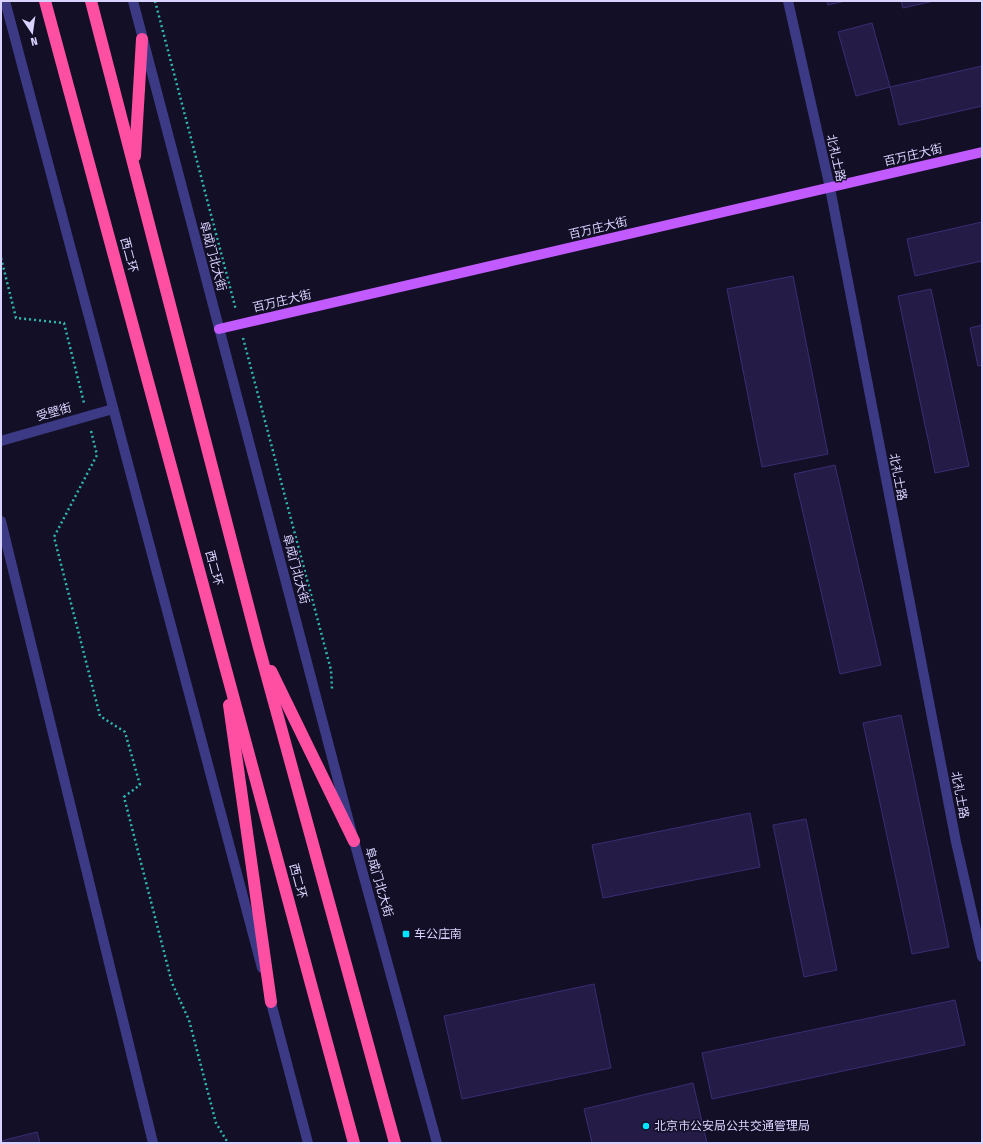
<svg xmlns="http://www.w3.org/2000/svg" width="983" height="1144" font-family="'Fira Sans Condensed','Noto Sans SC',sans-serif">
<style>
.building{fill:#241b47;stroke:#3b2d73}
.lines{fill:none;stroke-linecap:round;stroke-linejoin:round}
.path{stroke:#2fb8b0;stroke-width:2.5;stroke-dasharray:2 3;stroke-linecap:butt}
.minor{stroke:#3d3a85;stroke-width:10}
.major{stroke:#c25bff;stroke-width:10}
.highway{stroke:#ff4fa3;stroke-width:12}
.poi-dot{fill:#00e5ff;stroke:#130f26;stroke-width:1.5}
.labels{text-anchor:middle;stroke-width:3;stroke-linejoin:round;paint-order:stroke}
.street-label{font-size:12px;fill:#d9d4ff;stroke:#130f26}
.poi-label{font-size:12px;fill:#d9d4ff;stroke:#130f26;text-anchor:start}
</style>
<rect width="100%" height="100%" fill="#130f26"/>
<g class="building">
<polygon points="827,1 845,1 828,5"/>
<polygon points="901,1 934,1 903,8"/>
<polygon points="872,23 890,87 856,96 838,32"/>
<polygon points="982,66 982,106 899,125 890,87"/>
<polygon points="982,222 982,261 915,276 907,239"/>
<polygon points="793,276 828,454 762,467 727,289"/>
<polygon points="931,289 969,466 935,473 898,296"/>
<polygon points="982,325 982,365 978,366 970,328"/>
<polygon points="835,465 881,665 840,674 794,474"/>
<polygon points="901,715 949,947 912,954 863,723"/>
<polygon points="750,813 760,867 603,898 592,845"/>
<polygon points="806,819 837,970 804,977 773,825"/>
<polygon points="594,984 611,1068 462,1099 444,1016"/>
<polygon points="955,1000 965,1045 712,1099 702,1053"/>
<polygon points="693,1083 707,1143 592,1143 584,1109"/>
<polygon points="37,1132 40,1143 1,1143 1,1141"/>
</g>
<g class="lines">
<g class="path">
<polyline points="155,1 236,310"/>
<polyline points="1,258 16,318 64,323 84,403"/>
<polyline points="243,338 331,670 332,689"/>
<polyline points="91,431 97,455 54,537 100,716 125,732 140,785 124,797 172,983 189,1020 216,1123 228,1143"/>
</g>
<g class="minor">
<polyline points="5,1 262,968"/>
<polyline points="133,1 354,841 437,1143"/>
<polyline points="788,1 830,188 956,842 982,957"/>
<polyline points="1,441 113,409"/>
<polyline points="1,521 153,1143"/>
<polyline points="269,995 308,1143"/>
</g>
<polyline class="major" points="219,329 982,152"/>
<g class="highway">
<polyline points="45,1 354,1143"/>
<polyline points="91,1 258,644 395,1143"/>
<polyline points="135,156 142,39"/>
<polyline points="271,671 354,841"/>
<polyline points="229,705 271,1002"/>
</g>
</g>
<g class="poi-dot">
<rect x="402" y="930" width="8" height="8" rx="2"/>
<circle cx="646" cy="1126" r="4"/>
</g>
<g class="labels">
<g class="street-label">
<text transform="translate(913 155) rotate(-13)" y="4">百万庄大街</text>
<text transform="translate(836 158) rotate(77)" y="4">北礼士路</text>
<text transform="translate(598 228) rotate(-13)" y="4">百万庄大街</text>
<text transform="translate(129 255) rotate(75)" y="4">西二环</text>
<text transform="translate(213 256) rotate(75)" y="4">阜成门北大街</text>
<text transform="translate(282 301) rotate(-13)" y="4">百万庄大街</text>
<text transform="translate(54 412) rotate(-16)" y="4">受壁街</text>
<text transform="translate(898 477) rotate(79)" y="4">北礼士路</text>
<text transform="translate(214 568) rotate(75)" y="4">西二环</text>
<text transform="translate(296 569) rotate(75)" y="4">阜成门北大街</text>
<text transform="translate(960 795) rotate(79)" y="4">北礼士路</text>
<text transform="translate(298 881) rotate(75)" y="4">西二环</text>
<text transform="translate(379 882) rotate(74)" y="4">阜成门北大街</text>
</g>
<g class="poi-label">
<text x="414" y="938">车公庄南</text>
<text x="654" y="1130">北京市公安局公共交通管理局</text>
</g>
</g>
<rect width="983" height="1144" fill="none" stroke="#d9d4ff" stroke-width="4"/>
<g transform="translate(32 32) rotate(167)" stroke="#130f26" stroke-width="3" paint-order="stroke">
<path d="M0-3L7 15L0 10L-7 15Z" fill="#d9d4ff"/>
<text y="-6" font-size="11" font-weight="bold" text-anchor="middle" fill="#d9d4ff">N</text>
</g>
</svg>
